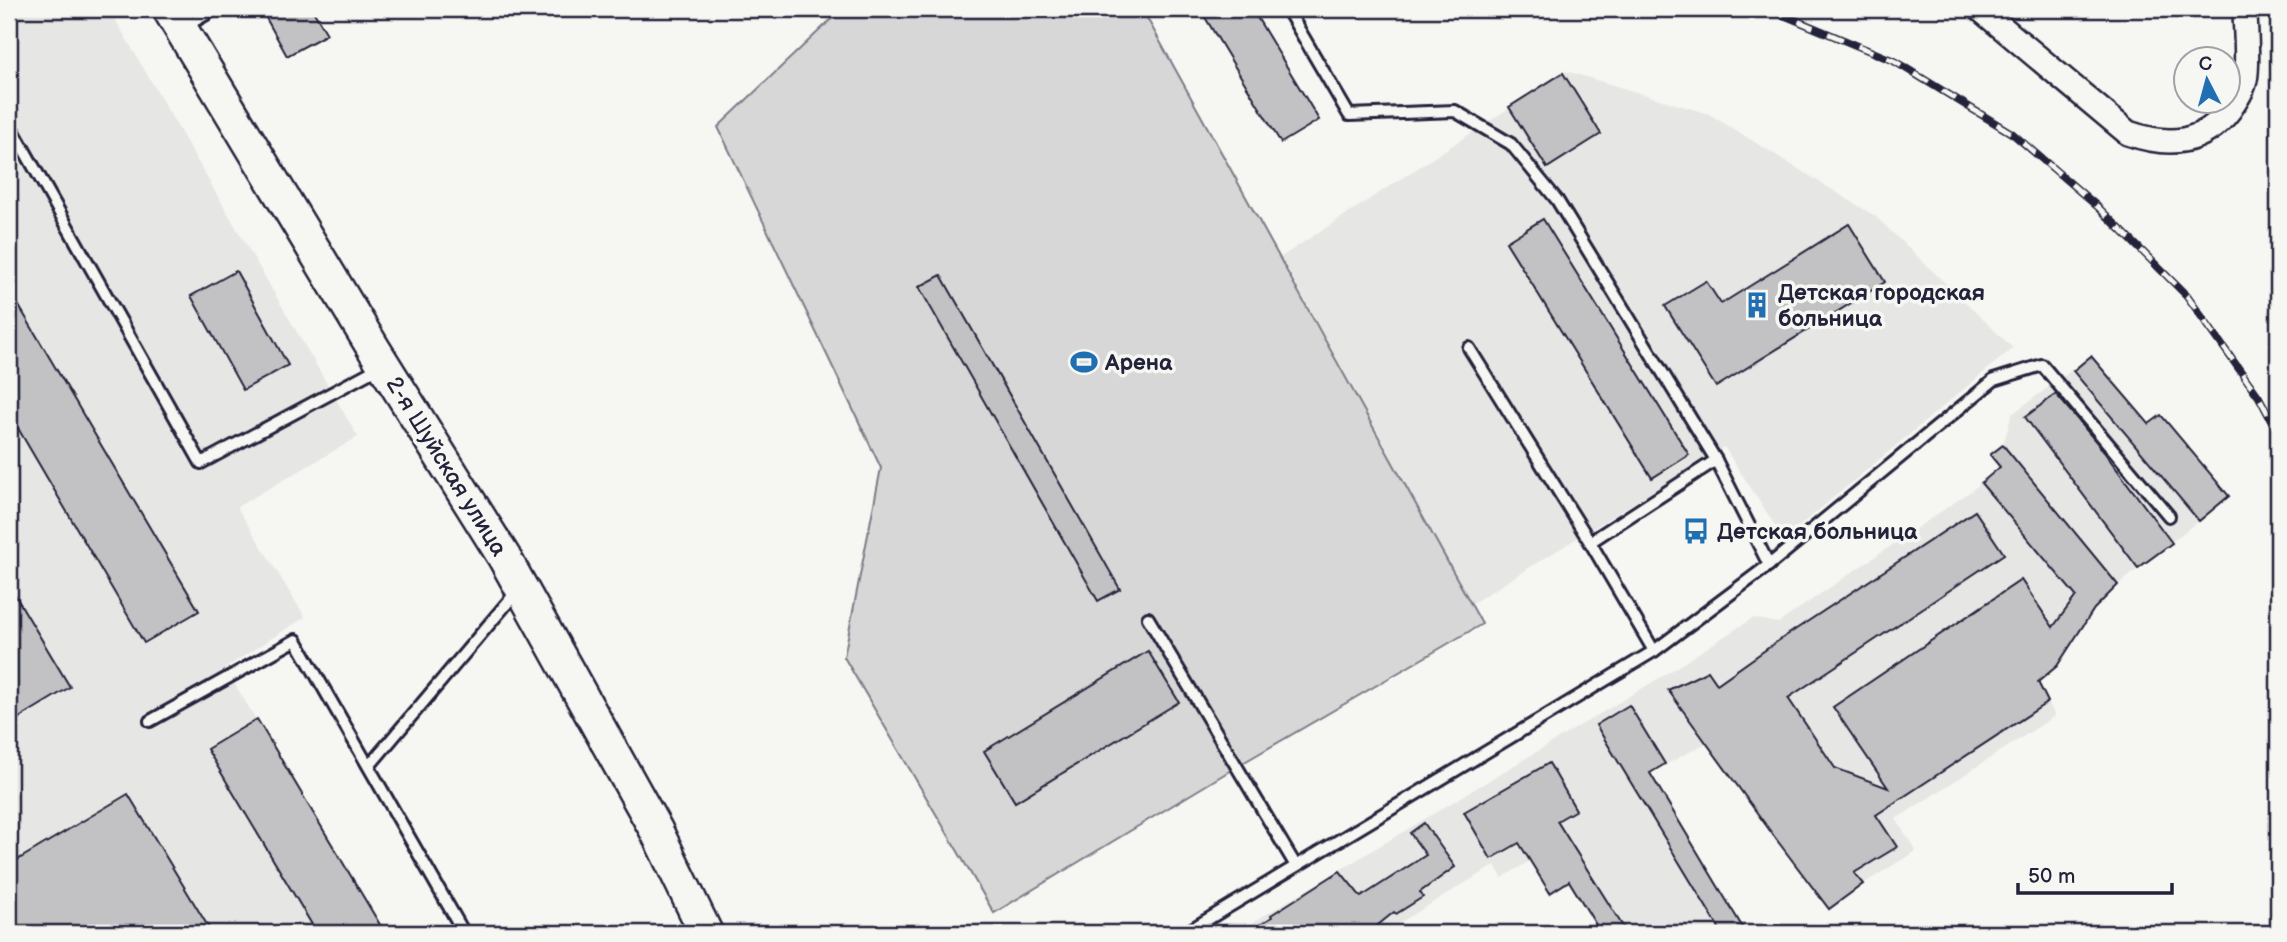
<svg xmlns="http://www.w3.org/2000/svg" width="2287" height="942" font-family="'Balsamiq Sans',sans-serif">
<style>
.built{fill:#e6e6e4}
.green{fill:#d7d7d7;stroke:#7c7c89;stroke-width:2}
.building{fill:#c2c2c4;stroke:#22223b;stroke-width:2}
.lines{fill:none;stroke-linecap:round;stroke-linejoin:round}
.lane-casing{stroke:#22223b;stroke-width:16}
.street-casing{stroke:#22223b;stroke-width:28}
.secondary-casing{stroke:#22223b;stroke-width:37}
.lane{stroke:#f6f6f2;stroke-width:10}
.street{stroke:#f6f6f2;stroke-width:23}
.secondary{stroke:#f6f6f2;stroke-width:32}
.rail-casing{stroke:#22223b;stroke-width:8}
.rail{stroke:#f6f6f2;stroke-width:5;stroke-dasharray:16;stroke-linecap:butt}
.labels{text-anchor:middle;stroke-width:7;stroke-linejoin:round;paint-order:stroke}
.poi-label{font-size:23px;font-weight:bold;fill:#22223b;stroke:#f6f6f2;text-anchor:start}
.street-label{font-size:23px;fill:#22223b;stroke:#f6f6f2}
</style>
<rect width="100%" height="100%" fill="#f6f6f2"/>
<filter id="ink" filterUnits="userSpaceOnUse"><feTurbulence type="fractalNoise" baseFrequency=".0143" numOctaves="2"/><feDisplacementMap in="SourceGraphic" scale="14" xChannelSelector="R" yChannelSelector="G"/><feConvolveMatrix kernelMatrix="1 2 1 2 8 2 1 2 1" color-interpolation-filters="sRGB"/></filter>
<g filter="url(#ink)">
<g class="built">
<polygon points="9,9 109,9 358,437 237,507 305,617 225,668 385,933 9,933"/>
<polygon points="1566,71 1709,114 1875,216 2013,348 1784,539 1724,447 1471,604 1281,257"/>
<polygon points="2091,356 2149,424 2161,415 2229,496 2118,585 2094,609 2057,666 2038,682 2055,716 1896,819 1916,851 1863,884 1829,909 1706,743 1650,773 1746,933 1689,933 1684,928 1671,933 1601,933 1569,882 1550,893 1530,861 1502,878 1495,865 1383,933 1235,933 1666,674 1753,618 1778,623 1971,491 2000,468 1990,455 2003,445 2012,414"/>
</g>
<polygon class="green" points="842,9 1142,9 1482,624 1241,764 994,913 844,657 881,468 718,127"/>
<g class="building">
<polygon points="261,9 312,9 327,34 287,56"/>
<polygon points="1200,9 1252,9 1319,120 1281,143"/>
<polygon points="1563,73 1601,134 1547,168 1509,107"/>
<polygon points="1543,219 1689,455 1652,478 1506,242"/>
<polygon points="1849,224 1885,282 1716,387 1665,306 1706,281 1721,304"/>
<polygon points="236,271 288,365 243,390 191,296"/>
<polygon points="941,275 1120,589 1098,601 919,287"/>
<polygon points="9,289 199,611 144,643 9,413"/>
<polygon points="2091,356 2149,424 2161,415 2229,496 2199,521 2073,371"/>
<polygon points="2056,394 2098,444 2172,543 2138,568 2025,417"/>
<polygon points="2003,445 2118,585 2094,609 2057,666 2038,682 2048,702 1876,815 1897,847 1854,873 1863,884 1829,909 1776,839 1668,690 1708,671 1717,684 1778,641 1975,511 2004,554 1788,698 1835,768 1888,788 1833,707 2021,580 2053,627 2076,596 1981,483 2000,467 1990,455"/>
<polygon points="9,585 70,687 9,724"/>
<polygon points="1148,651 1179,702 1015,802 984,751"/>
<polygon points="1629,705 1665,764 1650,773 1746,933 1722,933 1596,725"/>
<polygon points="257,719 385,933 317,933 207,749"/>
<polygon points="1549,763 1576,810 1557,821 1627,933 1601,933 1569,881 1550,893 1519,843 1491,859 1464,812"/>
<polygon points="128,794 212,933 9,933 9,865"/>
<polygon points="1424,823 1455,867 1420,892 1423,897 1396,914 1394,912 1368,933 1247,933 1272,917 1271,915 1340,871 1361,897 1426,855 1410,833"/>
</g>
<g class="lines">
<g class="lane-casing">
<g id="lane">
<polyline points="1287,9 1349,115 1455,111 1511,144 1557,200 1716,460 1769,565"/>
<polyline points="184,27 215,9"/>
<polyline points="9,123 201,463 382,366"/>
<polyline points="1469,348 1590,542 1654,651"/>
<polyline points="1590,542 1716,460"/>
<polyline points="1148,618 1296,866"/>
<polyline points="150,721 296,640 464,933"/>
<polyline points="369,766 519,589"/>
<polyline points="1185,933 1654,651 1769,565 1994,380 2042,365 2169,516"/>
</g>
</g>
<g class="street-casing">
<path id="street" d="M1980 9 2128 133C2169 147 2203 145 2230 109 2236 100 2243 90 2245 80 2249 62 2245 28 2245 9"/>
</g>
<g class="secondary-casing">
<polyline id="secondary" points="169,9 375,351 504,557 656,830 706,933"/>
</g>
<use href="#lane" class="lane"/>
<use href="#street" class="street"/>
<use href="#secondary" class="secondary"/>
<g class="rail-casing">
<polyline id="rail" points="1769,9 1894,61 2013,134 2098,207 2187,296 2259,397 2278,433"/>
</g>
<use href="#rail" class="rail"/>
</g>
</g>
<defs>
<g id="building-bare" transform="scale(2.1)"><path d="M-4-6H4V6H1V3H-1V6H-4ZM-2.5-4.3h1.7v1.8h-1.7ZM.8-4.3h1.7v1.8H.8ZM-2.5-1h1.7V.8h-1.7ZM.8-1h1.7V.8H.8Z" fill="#1f6fb2" stroke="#f6f6f2" stroke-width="2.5" paint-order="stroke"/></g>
<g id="stadium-bare" transform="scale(2.1)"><path d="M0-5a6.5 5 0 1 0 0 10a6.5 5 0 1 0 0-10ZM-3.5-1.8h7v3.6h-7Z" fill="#1f6fb2" stroke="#f6f6f2" stroke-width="2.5" paint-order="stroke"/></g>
<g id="bus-bare" transform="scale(2.1)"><path d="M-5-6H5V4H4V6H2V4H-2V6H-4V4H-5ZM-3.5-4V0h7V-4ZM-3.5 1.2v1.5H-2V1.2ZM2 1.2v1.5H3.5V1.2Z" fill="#1f6fb2" stroke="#f6f6f2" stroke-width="2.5" paint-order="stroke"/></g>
</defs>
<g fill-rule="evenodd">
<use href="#building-bare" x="1757" y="305"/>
<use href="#stadium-bare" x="1084" y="362"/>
<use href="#bus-bare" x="1696" y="531"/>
</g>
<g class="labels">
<g class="poi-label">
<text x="1778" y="300">Детская городская<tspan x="1778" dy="26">больница</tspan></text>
<text x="1105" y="370">Арена</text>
<text x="1717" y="539">Детская больница</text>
</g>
<g class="street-label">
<text transform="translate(447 466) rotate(58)" y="8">2-я Шуйская улица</text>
</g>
</g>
<rect width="2287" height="942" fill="none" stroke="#f6f6f2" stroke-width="35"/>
<rect x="18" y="18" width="2252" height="907" fill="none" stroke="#22223b" stroke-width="2.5" filter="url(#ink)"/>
<g transform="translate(2207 80) rotate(354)"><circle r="33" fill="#f6f6f2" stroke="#a1a1a9" stroke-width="2"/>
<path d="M0-5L12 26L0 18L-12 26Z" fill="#1f6fb2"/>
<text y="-10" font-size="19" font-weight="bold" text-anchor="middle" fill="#22223b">С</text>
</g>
<path d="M2018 883v10h154v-10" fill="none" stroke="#22223b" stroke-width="3.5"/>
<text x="2028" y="883" font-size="21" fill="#22223b" stroke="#f6f6f2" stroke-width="5" paint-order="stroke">50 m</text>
</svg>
